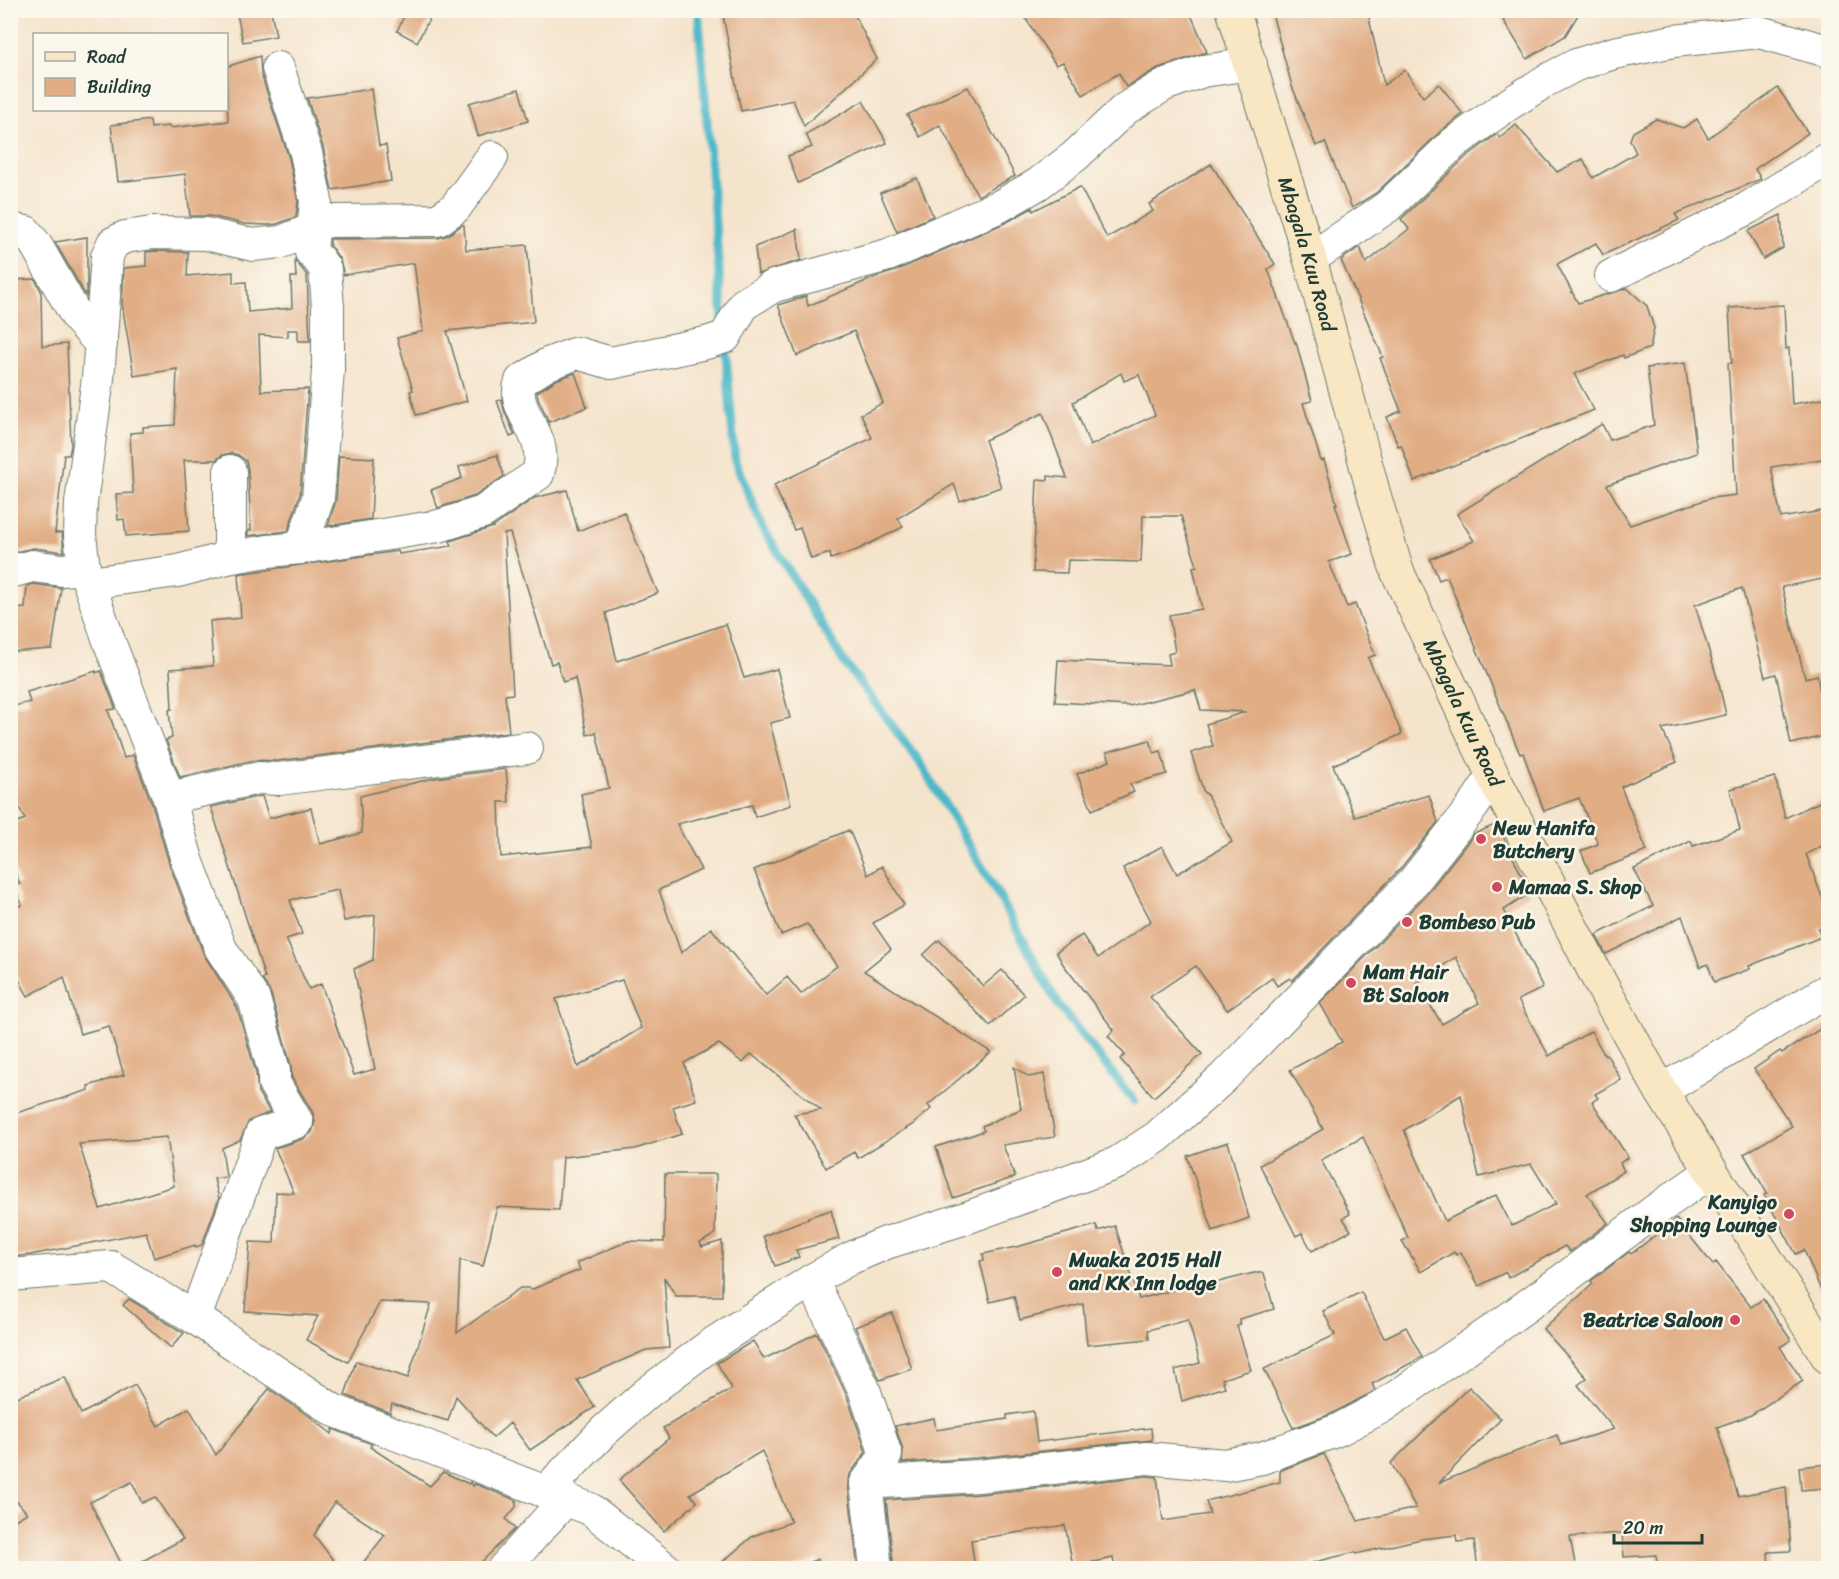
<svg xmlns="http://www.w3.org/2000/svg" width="1839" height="1579" font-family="Sriracha,sans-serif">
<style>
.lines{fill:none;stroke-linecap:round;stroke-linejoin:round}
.stream{stroke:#4db8c9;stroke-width:9}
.building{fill:#e1ad85;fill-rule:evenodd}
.street-casing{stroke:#6a7769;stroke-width:34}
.secondary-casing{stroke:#6a7769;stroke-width:35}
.street{stroke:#fff;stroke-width:32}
.secondary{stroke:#f9e7c3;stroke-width:33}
.poi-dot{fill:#d1495b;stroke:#fbf7ec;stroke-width:2}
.labels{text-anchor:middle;stroke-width:5;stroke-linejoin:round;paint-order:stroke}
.street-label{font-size:20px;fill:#1f3d34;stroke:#fbf7ec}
.poi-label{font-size:20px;font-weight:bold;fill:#1f3d34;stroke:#fbf7ec;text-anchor:start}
</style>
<rect width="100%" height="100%" fill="#fbf7ec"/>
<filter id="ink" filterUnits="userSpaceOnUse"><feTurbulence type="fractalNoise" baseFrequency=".0167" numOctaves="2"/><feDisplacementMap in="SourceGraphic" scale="12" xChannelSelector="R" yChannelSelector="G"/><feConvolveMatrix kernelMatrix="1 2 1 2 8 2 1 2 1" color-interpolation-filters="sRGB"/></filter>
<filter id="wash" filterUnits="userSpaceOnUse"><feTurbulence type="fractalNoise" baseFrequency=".008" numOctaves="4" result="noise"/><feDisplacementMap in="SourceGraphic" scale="24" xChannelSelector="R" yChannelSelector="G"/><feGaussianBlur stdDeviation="1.35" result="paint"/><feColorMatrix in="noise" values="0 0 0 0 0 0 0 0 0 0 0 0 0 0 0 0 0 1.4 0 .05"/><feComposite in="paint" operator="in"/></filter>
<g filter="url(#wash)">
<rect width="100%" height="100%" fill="#f5e4cc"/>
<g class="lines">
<g class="stream">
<polyline points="698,10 723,322"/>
<polyline points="725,342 735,461 763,528 844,662 919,761 999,896 1059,1006 1134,1101"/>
</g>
</g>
<g id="blocks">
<g class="building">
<polygon points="236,10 271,10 276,36 243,42"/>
<polygon points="407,10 434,10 417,42 397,31"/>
<polygon points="722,10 852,10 877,59 804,126 793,100 741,111"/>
<polygon points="1020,10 1189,10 1207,52 1158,68 1126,87 1119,73 1083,95 1063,62 1056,65"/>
<polygon points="1271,10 1363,10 1364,14 1368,14 1384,85 1405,70 1423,97 1439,84 1463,114 1442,130 1376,193 1352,208 1325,142 1316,146 1292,86"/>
<polygon points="1497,10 1581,10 1565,36 1527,59"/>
<polygon points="260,56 261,74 289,158 298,202 296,217 277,224 267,225 244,224 210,216 190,216 185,174 118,182 111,125 150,120 151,128 169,126 170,128 228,121 226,67"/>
<polygon points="968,87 1015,176 978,196 940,125 920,137 907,115"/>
<polygon points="1778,88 1808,133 1755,169 1761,179 1675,214 1679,220 1603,255 1596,243 1557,264 1578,303 1627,288 1647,306 1654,328 1650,348 1624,358 1623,355 1574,374 1594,410 1414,481 1401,445 1398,446 1387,417 1401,411 1380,358 1383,357 1341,260 1360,247 1366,263 1409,229 1401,219 1466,157 1497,134 1500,138 1516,125 1557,172 1583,159 1593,178 1636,153 1630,140 1633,132 1656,119 1683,128 1697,119 1708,138"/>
<polygon points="371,89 379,146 386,145 391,181 332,190 323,147 307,98"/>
<polygon points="519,89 528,121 478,136 469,103"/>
<polygon points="863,101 887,143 798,183 788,156 812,147 806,134"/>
<path d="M1211 164 1275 264 1268 269 1295 343 1296 342 1312 401 1303 403 1321 461 1324 460 1337 504H1335L1352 554 1329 562 1347 607 1355 604 1375 655 1368 658 1402 734 1333 765 1355 817 1429 795 1438 822 1400 869 1292 981 1290 978 1277 986 1272 978 1227 1010 1196 966 1150 997 1202 1054 1154 1097 1120 1059 1125 1055 1108 1036 1114 1030 1063 964 1056 952 1082 935 1098 958 1151 921 1123 868 1162 846 1177 874 1232 842 1206 793H1204L1191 753 1213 746 1206 724 1246 712 1201 710 1195 690 1129 706 1055 702 1058 660 1170 665 1168 654 1175 652 1169 615 1202 609 1193 567 1197 566 1181 516H1143L1141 562 1068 560 1067 573 1033 572 1037 479 1048 480V476L1067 478 1043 413 985 440 1001 487 960 501 954 484 898 518 903 527 857 550 831 559 830 553 811 559 800 528 794 530 774 485 872 438 861 414 883 403 854 331 797 356 778 305 806 296 808 306 873 278 895 271 1007 222 1032 208 1033 211 1080 187 1107 238 1153 211 1149 204ZM1121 373 1124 381 1139 375 1155 415 1090 446 1073 402Z"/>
<polygon points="917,178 933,216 897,232 880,193"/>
<polygon points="1781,215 1783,248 1763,259 1748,231"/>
<polygon points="462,225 464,225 466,250 527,245 534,322 447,331 467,401 416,415 410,391 413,390 397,338 423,331 414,263 344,275 340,260 330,245 330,239 438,238 448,235"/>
<polygon points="797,229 801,260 758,274 755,247"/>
<polygon points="87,237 87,285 86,296 55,242"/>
<polygon points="153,251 188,252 187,276 233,272 233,283 246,282 248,312 292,308 291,277 296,277 295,260 307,275 310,341 298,341 298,330 288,330 288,337 259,335 261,391 308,389 300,494 288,531 248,536 248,531 251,530 248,470 246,461 238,455 231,453 222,455 216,460 184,460 189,531 126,536 124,519 118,520 116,494 133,493 130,433 143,432 143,427 175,425 177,369 134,376 122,304 124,268 146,266 146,252"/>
<polygon points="35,279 41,291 42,346 67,344 71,446 69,455 64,455 55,533 62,533 64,552 34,548 10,553 10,499 15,458 10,458 10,280"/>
<polygon points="1784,305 1786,349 1789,348 1792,404 1828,398 1828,458 1771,467 1781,518 1828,510 1828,578 1782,587 1805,678 1817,675 1828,735 1791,744 1776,674 1765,677 1742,588 1695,605 1719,684 1726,715 1662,729 1677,762 1621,787 1647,851 1590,873 1581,851 1598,844 1579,798 1544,811 1523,753 1520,754 1447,577 1439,580 1430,559 1474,541 1457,514 1602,424 1610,440 1654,425 1647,368 1685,363 1697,453 1607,485 1630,525 1711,498 1736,495 1728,363 1732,363 1729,308"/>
<polygon points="575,373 587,407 549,422 538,398 537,392 556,380"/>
<polygon points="502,399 504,410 515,435 510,437 497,401"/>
<polygon points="497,455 504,476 475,496 438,508 431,490 462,478 459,467"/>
<polygon points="339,456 374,458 371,519 328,526 336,500"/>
<path d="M567 490 578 531 624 512 658 593 606 613 617 661 726 624 744 678 777 669 790 718 770 723 791 805 755 817 752 805 677 824 701 870 659 890 681 953 711 928 766 995 787 977 801 994 837 966 807 924 781 935 754 870 849 830 868 875 882 866 904 905 873 923 891 949 864 971 991 1052 928 1105 931 1109 912 1125 858 1158 854 1152 826 1168 794 1114 821 1110 751 1054 743 1063 719 1044 684 1063 696 1100 673 1107 682 1134 635 1149 563 1157 559 1210 497 1207 483 1266 460 1260 457 1333 520 1288H529L530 1290 580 1270 577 1263 628 1241 664 1242 665 1174H716L715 1234 700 1243 702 1247 722 1241V1296H676L664 1277 669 1348 646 1350 577 1380 595 1407 530 1450 510 1423 493 1438 456 1396 448 1421 392 1404 390 1413 345 1395 356 1361 408 1378 431 1304 380 1302 348 1362 306 1340 318 1316 245 1311 250 1242 274 1243 276 1192 294 1193 275 1148 303 1139 312 1132 315 1122 313 1113 292 1078 291 1066 271 994 262 979 265 978 211 807 261 796H262L269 818 311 808 320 844 362 833 360 796 434 778 506 769 509 802H499L501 857 592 847 581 794 609 788 596 732 587 735 575 678 563 682 557 662 551 664 510 533 504 534 513 694 505 695 509 732 277 761 255 760 180 777 166 740 172 738 169 710 172 709 170 669 213 666 210 621 241 618 238 574 398 551 399 554 452 546 450 541 493 527 534 498ZM338 890 344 921 375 915 373 960 354 969 375 1069 354 1075 321 984 309 989 286 939 302 934 290 900ZM622 980 641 1028 578 1067 556 999Z"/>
<polygon points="33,584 61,588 52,649 10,652 10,609 25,608 27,586"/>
<path d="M96 671V673L101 671 115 707V709L108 710 124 758 133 755 152 804 170 866 204 955 237 1007 256 1073 258 1092 270 1112 249 1121 240 1140 222 1148 226 1177 214 1179 219 1198 202 1245 195 1247V1245L154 1258 146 1232 30 1255 10 1257V1115L89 1090 88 1086 124 1075 109 1026 80 1034 64 977 28 996 10 964V909L22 905 15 886 20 884 10 860V825L25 819 10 790V717L17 715 14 706 30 702 27 692ZM167 1137 174 1186 100 1209 79 1144Z"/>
<polygon points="1150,740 1154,753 1161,751 1167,774 1130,784 1134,792 1092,810 1077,774 1110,761 1107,752"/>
<polygon points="1775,777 1785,818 1828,798 1828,843 1806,854 1828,913 1828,925 1818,929 1821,937 1749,966 1750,969 1714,982 1708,964 1700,967 1682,916 1606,954 1596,935 1653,906 1634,869 1691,841 1693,846 1740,830 1730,789"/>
<path d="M1497 824 1530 893 1504 910 1543 988 1518 1000 1549 1056 1591 1031 1605 1056 1607 1055 1621 1080 1595 1094 1598 1098 1592 1102 1628 1157 1620 1163 1624 1171 1587 1194 1608 1223 1570 1252 1565 1246 1508 1278 1506 1272 1479 1286 1461 1252 1456 1255 1454 1252 1421 1272 1402 1241 1408 1238 1363 1137 1321 1160 1350 1214 1343 1218 1351 1231 1312 1251 1302 1233 1296 1236 1260 1165 1323 1129 1290 1070 1342 1042 1320 1003 1427 894 1474 834ZM1456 957 1479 1003 1442 1024 1416 983ZM1461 1095 1479 1177 1531 1164 1556 1204 1512 1226 1496 1195 1445 1221 1404 1130Z"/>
<polygon points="939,940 983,986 1002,970 1024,995 990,1026 923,955"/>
<polygon points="1828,1024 1828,1307 1804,1250 1796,1254 1764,1195 1767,1193 1744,1154 1792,1126 1754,1069 1780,1051 1782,1053"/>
<polygon points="1014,1067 1029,1077 1044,1074 1055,1137 1003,1145 1015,1177 953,1198 936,1147 984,1131 982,1126 1021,1109"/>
<polygon points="1228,1142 1249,1218 1213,1231 1187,1156"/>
<polygon points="831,1210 839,1239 796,1250 799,1257 775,1266 763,1236 809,1218 808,1217"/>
<polygon points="1676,1219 1713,1265 1716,1262 1751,1307 1763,1299 1791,1340 1780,1347 1803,1381 1751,1415 1717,1427 1738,1496 1786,1487 1791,1551 1768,1552 1769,1569 1658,1569 1656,1555 1624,1557 1622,1533 1570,1537 1576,1569 1478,1569 1474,1540 1457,1542 1456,1535 1421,1539 1356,1554 1355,1552 1315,1562 1298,1569 1115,1569 1113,1558 1073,1566 1065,1525 971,1540 975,1569 894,1569 886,1500 980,1494 1147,1476 1157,1477 1163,1521 1210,1514 1206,1501 1280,1482 1280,1471 1284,1469 1324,1454 1358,1521 1416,1508 1391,1463 1469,1387 1501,1419 1439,1483 1557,1435 1561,1445 1614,1429 1578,1385 1587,1378 1543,1329 1593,1284 1591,1281 1629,1252 1631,1254"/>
<polygon points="1096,1225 1098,1231 1115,1226 1139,1299 1199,1283 1199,1287 1254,1273 1264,1273 1274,1309 1239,1319 1240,1325 1237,1326 1251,1370 1222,1379 1225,1387 1182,1401 1175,1370 1200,1363 1188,1319 1148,1330 1149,1339 1087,1345 1083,1304 1020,1320 1014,1296 990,1302 980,1261 984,1260 983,1254 1020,1246"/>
<polygon points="1361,1292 1384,1338 1406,1327 1422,1357 1372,1384 1375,1390 1371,1393 1331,1414 1293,1428 1264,1369 1335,1335 1323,1311"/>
<polygon points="129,1299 184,1333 171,1348 123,1305"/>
<polygon points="892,1313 912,1369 880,1380 855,1327"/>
<polygon points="817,1333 847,1396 866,1452 850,1474 848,1484 858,1569 820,1569 818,1559 791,1569 714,1569 753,1536 791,1522 762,1451 690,1494 697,1502 664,1531 619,1480 669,1438 663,1428 732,1389 717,1363 753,1341 764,1359"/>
<polygon points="65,1377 81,1414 135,1385 158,1426 189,1408 216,1455 269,1389 309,1416 332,1434 333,1429 372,1444 370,1447 430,1486 443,1472 469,1484 470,1482 473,1486 475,1484 516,1500 516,1507 506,1519 515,1529 474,1569 358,1569 385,1535 335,1502 314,1535 340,1569 128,1569 183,1539 155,1497 142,1503 132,1482 90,1502 124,1569 10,1569 10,1523 27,1513 10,1493 10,1400"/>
<polygon points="1033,1411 1037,1442 1151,1428 1152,1440 976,1458 902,1463 903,1450 895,1426 934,1418 936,1430 1007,1419 1007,1415"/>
<polygon points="1828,1464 1828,1488 1801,1490 1799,1467"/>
</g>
</g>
</g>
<g filter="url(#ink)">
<use href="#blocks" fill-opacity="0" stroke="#6a7769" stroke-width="1.5"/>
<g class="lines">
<g class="street-casing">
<g id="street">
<polyline points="278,68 306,153 316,201 311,252 319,260 325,269 328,307 328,370 318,498 301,548"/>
<polyline points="10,229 26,232 36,245 77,317 101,344"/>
<polyline points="1310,259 1387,207 1454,143 1506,106 1547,80 1576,65 1614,53 1674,41 1759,32 1828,51"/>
<polyline points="1611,276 1748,208 1828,159"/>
<polyline points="227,558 230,543 230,471"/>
<polyline points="10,572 32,566 62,570 84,568"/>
<path d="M89 583 178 571 227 558 268 551 301 548 439 526 483 512 538 474C551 432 509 413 521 381L548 364 577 353 611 363 706 343 725 337 744 304 774 286 888 255 1000 206 1038 184 1075 156 1125 109 1164 85 1203 71 1251 64"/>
<polyline points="169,798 259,778 279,779 527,748"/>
<polyline points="1661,1091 1828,990"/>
<polyline points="10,1275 111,1267 195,1318 333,1410 590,1509 665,1568"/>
<polyline points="812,1280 864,1389 886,1455 866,1483 876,1568"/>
<polyline points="195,1318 261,1134 297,1122 274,1083 274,1071 254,999 221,949 187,860 169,798 109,641 84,568 80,535 81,503 98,378 107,256 113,243 125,237 152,233 206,234 253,245 281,242 314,229 320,223 330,221 438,220 455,208 492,157"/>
<polyline points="866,1483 978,1476 1147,1458 1225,1465 1262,1458 1338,1430 1380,1408 1496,1328 1572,1273 1653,1212 1712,1171"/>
<polyline points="546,1491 604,1431 647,1393 709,1346 812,1280 851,1258 886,1243 966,1218 1117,1163 1157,1137 1223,1078 1414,881 1473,806 1493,776"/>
<polyline points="504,1568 566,1499"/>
</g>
</g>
<g class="secondary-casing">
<g id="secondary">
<path id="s1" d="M1233 10 1310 259 1375 498 1397 571 1493 776 1602 986 1661 1091 1828 1357"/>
</g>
</g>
<use href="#street" class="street"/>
<use href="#secondary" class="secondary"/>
</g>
</g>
<g class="poi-dot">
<circle cx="1481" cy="839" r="6"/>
<circle cx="1497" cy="887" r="6"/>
<circle cx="1407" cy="922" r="6"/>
<circle cx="1351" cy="983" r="6"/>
<circle cx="1789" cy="1214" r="6"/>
<circle cx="1057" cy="1272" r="6"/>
<circle cx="1735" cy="1320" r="6"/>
</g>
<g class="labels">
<g class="street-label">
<text dy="7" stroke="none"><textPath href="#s1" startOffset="255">Mbagala Kuu Road</textPath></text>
<text dy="7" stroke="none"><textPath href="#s1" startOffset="741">Mbagala Kuu Road</textPath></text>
</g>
<g class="poi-label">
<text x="1493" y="835">New Hanifa<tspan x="1493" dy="23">Butchery</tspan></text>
<text x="1509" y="894">Mamaa S. Shop</text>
<text x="1419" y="929">Bombeso Pub</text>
<text x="1363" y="979">Mam Hair<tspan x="1363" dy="23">Bt Saloon</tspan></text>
<text x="1777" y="1209" text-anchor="end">Kanyigo<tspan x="1777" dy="23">Shopping Lounge</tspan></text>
<text x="1069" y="1267">Mwaka 2015 Hall<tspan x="1069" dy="23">and KK Inn lodge</tspan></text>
<text x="1723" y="1327" text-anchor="end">Beatrice Saloon</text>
</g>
</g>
<rect width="1839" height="1579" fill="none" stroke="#fbf7ec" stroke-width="36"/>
<rect x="33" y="33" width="195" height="78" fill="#fbf7ec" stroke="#a3ada2" stroke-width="1.5"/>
<rect x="45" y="52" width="30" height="9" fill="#f9e7c3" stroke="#a3ada2" stroke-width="1.5"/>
<text x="87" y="63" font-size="18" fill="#1f3d34">Road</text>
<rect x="45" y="78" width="30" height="18" fill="#e1ad85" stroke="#a3ada2" stroke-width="1.5"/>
<text x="87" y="93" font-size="18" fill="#1f3d34">Building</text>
<path d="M1614 1534v9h88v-9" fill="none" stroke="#1f3d34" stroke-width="3"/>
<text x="1623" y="1534" font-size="18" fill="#1f3d34" stroke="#fbf7ec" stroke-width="4.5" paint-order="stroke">20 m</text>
</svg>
